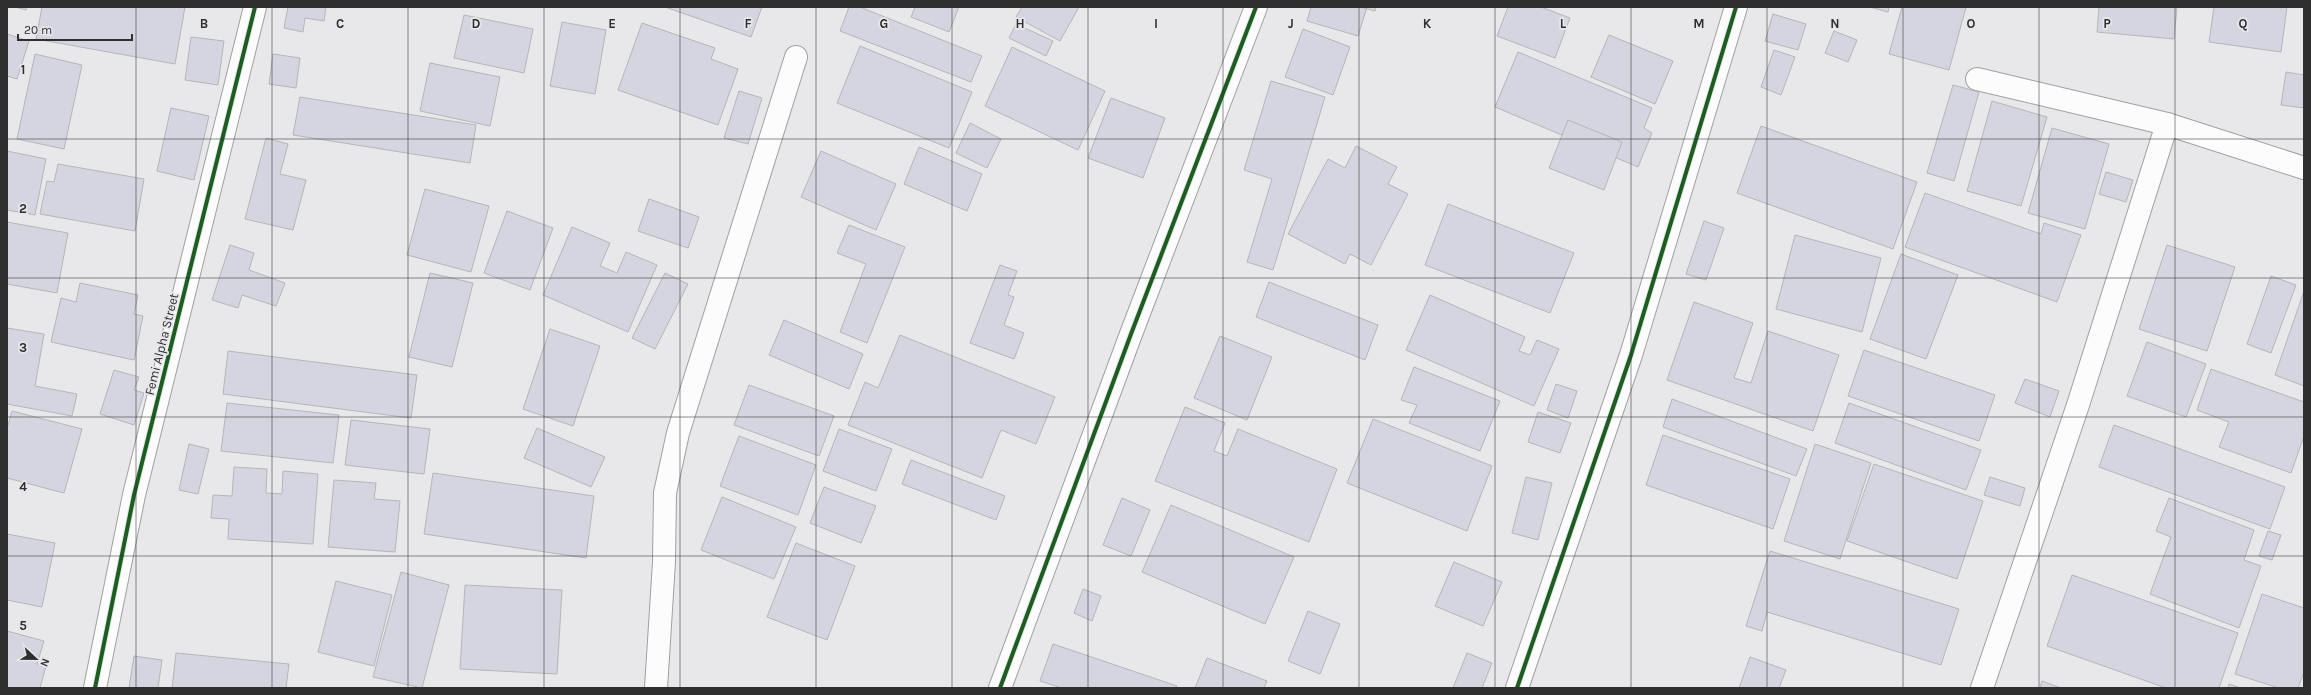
<svg xmlns="http://www.w3.org/2000/svg" width="2311" height="695" font-family="Karla,sans-serif">
<style>
.building{fill:#d4d5e0;stroke:#b6b6b8}
.lines{fill:none;stroke-linecap:round;stroke-linejoin:round}
.minor-casing{stroke:#a0a0a2;stroke-width:24}
.minor{stroke:#fcfcfc;stroke-width:22}
.cycleway-casing{stroke:#e7e7eb;stroke-width:6}
.cycleway{stroke:#1b5e20;stroke-width:4}
.grid{fill:none;stroke:#2f2f30;stroke-width:1;stroke-opacity:0.55}
.labels{text-anchor:middle;stroke-width:3.5;stroke-linejoin:round;paint-order:stroke}
.street-label{font-size:13px;fill:#2f2f30;stroke:#e7e7eb}
.grid-label{font-size:13px;text-anchor:middle;font-weight:bold;fill:#2f2f30;stroke:#e7e7eb;stroke-width:3.5;stroke-linejoin:round;paint-order:stroke}
</style>
<rect width="100%" height="100%" fill="#e8e8ea"/>
<g class="building">
<polygon points="15,7 27,7 26,10"/>
<polygon points="42,7 185,7 175,64 36,39"/>
<polygon points="288,7 326,7 324,21 305,18 303,32 284,28"/>
<polygon points="665,7 762,7 751,37"/>
<polygon points="849,7 860,7 982,56 971,82 840,31"/>
<polygon points="915,7 959,7 949,32 911,17"/>
<polygon points="1022,7 1079,7 1060,41 1016,17"/>
<polygon points="1311,7 1367,7 1358,36 1307,21"/>
<polygon points="1360,7 1376,7 1375,11"/>
<polygon points="1508,7 1541,7 1570,18 1555,58 1497,36"/>
<polygon points="1870,7 1889,7 1888,12"/>
<polygon points="1902,7 1966,7 1949,70 1889,54"/>
<polygon points="2099,7 2177,7 2174,39 2097,32"/>
<polygon points="2214,7 2287,7 2281,52 2209,42"/>
<polygon points="1773,14 1806,24 1798,50 1765,41"/>
<polygon points="464,15 533,29 524,73 454,58"/>
<polygon points="562,22 606,30 595,94 550,86"/>
<polygon points="642,23 715,48 711,59 738,69 718,125 618,90"/>
<polygon points="1016,24 1053,41 1046,56 1009,38"/>
<polygon points="1303,29 1350,47 1333,95 1285,77"/>
<polygon points="1834,31 1857,40 1848,62 1825,53"/>
<polygon points="7,34 29,41 17,79 7,76"/>
<polygon points="1609,35 1673,61 1655,104 1591,77"/>
<polygon points="191,37 224,41 218,85 185,80"/>
<polygon points="860,46 972,92 949,148 837,103"/>
<polygon points="1012,47 1105,91 1078,150 985,106"/>
<polygon points="1774,50 1795,57 1781,95 1761,87"/>
<polygon points="1518,52 1652,108 1644,128 1652,133 1638,167 1495,107"/>
<polygon points="35,54 82,65 64,149 17,139"/>
<polygon points="273,54 300,58 296,88 269,84"/>
<polygon points="430,63 500,77 490,126 420,111"/>
<polygon points="2286,72 2304,75 2304,108 2281,105"/>
<polygon points="1271,81 1325,97 1273,270 1247,262 1272,179 1244,170"/>
<polygon points="1953,85 1979,92 1954,181 1927,173"/>
<polygon points="739,91 762,98 748,144 724,138"/>
<polygon points="300,97 476,125 470,163 293,135"/>
<polygon points="1111,98 1165,118 1143,178 1088,158"/>
<polygon points="1992,101 2047,117 2021,206 1967,191"/>
<polygon points="171,108 209,116 194,180 157,171"/>
<polygon points="1568,120 1622,142 1604,190 1549,168"/>
<polygon points="970,123 1001,139 987,168 956,153"/>
<polygon points="1761,126 1917,182 1893,249 1737,193"/>
<polygon points="2052,128 2109,144 2085,229 2028,213"/>
<polygon points="266,138 288,144 280,174 306,180 293,230 245,219"/>
<polygon points="1356,146 1397,167 1388,184 1408,194 1371,265 1350,254 1345,264 1288,234 1328,159 1345,168"/>
<polygon points="919,147 982,174 967,211 904,184"/>
<polygon points="7,151 46,159 35,215 7,210"/>
<polygon points="821,151 896,184 876,230 801,197"/>
<polygon points="58,164 144,179 135,231 40,214 47,181 54,182"/>
<polygon points="2106,172 2133,180 2126,202 2099,194"/>
<polygon points="425,189 489,206 471,272 407,255"/>
<polygon points="1925,193 2041,234 2044,223 2081,235 2057,302 1905,247"/>
<polygon points="649,199 699,217 688,248 638,231"/>
<polygon points="1448,204 1574,253 1550,313 1425,265"/>
<polygon points="507,211 553,228 530,290 484,273"/>
<polygon points="1704,221 1724,228 1706,280 1686,274"/>
<polygon points="7,222 68,233 57,293 7,284"/>
<polygon points="849,225 905,247 867,343 840,332 866,264 837,253"/>
<polygon points="572,227 610,243 600,266 617,273 626,252 657,265 628,332 543,295"/>
<polygon points="1795,235 1881,258 1862,332 1776,309"/>
<polygon points="230,245 254,253 249,270 285,283 276,306 242,295 238,308 212,300"/>
<polygon points="2167,245 2235,267 2207,351 2139,329"/>
<polygon points="1901,254 1958,275 1926,359 1870,339"/>
<polygon points="1000,265 1017,271 1008,295 1014,297 1004,325 1024,333 1014,359 970,343"/>
<polygon points="430,273 473,283 452,367 409,357"/>
<polygon points="665,273 688,284 655,349 632,338"/>
<polygon points="2271,276 2296,285 2271,353 2247,344"/>
<polygon points="1269,282 1378,325 1365,360 1256,317"/>
<polygon points="80,283 138,295 134,314 143,316 134,360 51,342 61,298 76,302"/>
<polygon points="2304,291 2304,386 2275,375"/>
<polygon points="1430,295 1525,337 1519,351 1530,355 1537,340 1559,349 1534,406 1406,350"/>
<polygon points="1694,302 1753,323 1734,378 1751,383 1768,331 1839,355 1813,431 1667,380"/>
<polygon points="784,320 863,354 849,389 769,355"/>
<polygon points="7,328 44,334 35,386 77,394 72,416 7,404"/>
<polygon points="550,329 600,346 573,426 523,409"/>
<polygon points="900,335 1055,397 1036,444 1001,430 982,478 848,425 865,382 878,388"/>
<polygon points="1220,336 1272,357 1247,420 1194,398"/>
<polygon points="2147,342 2206,364 2186,417 2127,396"/>
<polygon points="1864,350 1995,395 1979,441 1848,396"/>
<polygon points="228,351 417,375 411,418 223,394"/>
<polygon points="1414,367 1500,401 1480,451 1409,423 1417,405 1401,400"/>
<polygon points="2211,369 2304,402 2304,436 2291,473 2219,447 2229,422 2197,410"/>
<polygon points="114,370 139,377 134,390 144,393 134,425 100,414"/>
<polygon points="2025,379 2059,391 2050,417 2015,403"/>
<polygon points="1556,384 1577,391 1568,418 1547,410"/>
<polygon points="749,385 834,416 819,456 734,425"/>
<polygon points="1672,399 1807,449 1796,476 1663,427"/>
<polygon points="227,403 339,415 333,463 221,451"/>
<polygon points="1849,403 1981,450 1966,490 1835,443"/>
<polygon points="1185,407 1225,423 1214,451 1227,456 1238,429 1337,469 1309,542 1155,481"/>
<polygon points="12,411 82,429 64,493 7,478 7,429"/>
<polygon points="1538,412 1571,423 1560,453 1528,442"/>
<polygon points="1373,419 1492,466 1467,531 1347,483"/>
<polygon points="351,420 430,429 424,474 345,465"/>
<polygon points="2114,425 2285,487 2270,529 2099,467"/>
<polygon points="537,428 605,457 591,487 524,458"/>
<polygon points="839,429 892,449 876,491 823,471"/>
<polygon points="1663,435 1790,479 1773,529 1646,485"/>
<polygon points="739,436 816,465 798,515 720,486"/>
<polygon points="189,444 209,449 198,494 179,490"/>
<polygon points="1815,444 1871,463 1840,559 1784,541"/>
<polygon points="911,460 1005,496 996,520 902,484"/>
<polygon points="1874,464 1983,501 1957,579 1847,541"/>
<polygon points="234,467 267,469 266,493 282,494 283,471 318,474 313,544 228,539 229,519 211,518 213,495 232,496"/>
<polygon points="433,473 594,496 586,558 424,534"/>
<polygon points="1526,477 1552,483 1538,540 1512,533"/>
<polygon points="1990,477 2025,488 2020,506 1984,495"/>
<polygon points="334,480 376,483 374,499 400,501 395,552 328,547"/>
<polygon points="824,487 876,506 861,543 810,523"/>
<polygon points="722,497 796,527 774,579 701,550"/>
<polygon points="1122,498 1150,510 1131,556 1103,545"/>
<polygon points="2169,498 2254,530 2244,560 2261,566 2239,628 2150,594 2171,537 2156,531"/>
<polygon points="1171,505 1294,557 1265,624 1142,572"/>
<polygon points="2268,531 2281,535 2272,560 2259,556"/>
<polygon points="7,534 55,543 42,607 7,600"/>
<polygon points="796,543 855,566 827,640 767,617"/>
<polygon points="1770,551 1959,609 1941,665 1767,612 1762,631 1746,626"/>
<polygon points="1454,562 1502,582 1483,626 1435,606"/>
<polygon points="401,572 449,585 422,688 373,677"/>
<polygon points="2072,575 2238,633 2219,688 2166,688 2047,646"/>
<polygon points="336,581 392,595 374,666 318,652"/>
<polygon points="465,585 562,590 557,674 460,669"/>
<polygon points="1083,589 1101,596 1092,621 1074,613"/>
<polygon points="2262,594 2304,608 2304,672 2298,688 2279,688 2235,674"/>
<polygon points="1308,611 1340,624 1320,674 1288,661"/>
<polygon points="7,631 44,641 37,664 46,666 40,688 7,688"/>
<polygon points="1053,644 1177,686 1176,688 1062,688 1040,681"/>
<polygon points="176,653 289,664 286,688 172,688"/>
<polygon points="1467,653 1492,663 1482,688 1453,688"/>
<polygon points="134,656 162,660 158,688 129,688"/>
<polygon points="1750,657 1786,670 1779,688 1739,688"/>
<polygon points="1207,658 1267,681 1264,688 1195,688"/>
<polygon points="2042,681 2061,688 2040,688"/>
<polygon points="2229,684 2241,688 2228,688"/>
</g>
<g class="lines">
<g class="minor-casing">
<g id="minor">
<polyline points="1977,79 2167,124 2304,168"/>
<polyline points="95,688 134,495 255,7"/>
<polyline points="656,688 664,562 665,493 678,433 796,57"/>
<polyline points="1000,688 1131,334 1256,7"/>
<polyline points="1517,688 1631,355 1736,7"/>
<polyline points="1982,688 2078,405 2167,124"/>
</g>
</g>
<use href="#minor" class="minor"/>
<g class="cycleway-casing">
<g id="cycleway">
<polyline points="95,688 134,495 255,7"/>
<polyline points="1000,688 1131,334 1256,7"/>
<polyline points="1517,688 1631,355 1736,7"/>
</g>
</g>
<use href="#cycleway" class="cycleway"/>
</g>
<path class="grid" d="M136 7V688M272 7V688M408 7V688M544 7V688M680 7V688M816 7V688M952 7V688M1088 7V688M1223 7V688M1359 7V688M1495 7V688M1631 7V688M1767 7V688M1903 7V688M2039 7V688M2175 7V688M7 139H2304M7 278H2304M7 417H2304M7 556H2304"/>
<g class="labels">
<g class="street-label">
<text transform="translate(161 344) rotate(-76)" y="5">Femi Alpha Street</text>
</g>
</g>
<g class="grid-label">
<text x="204" y="28">B</text>
<text x="340" y="28">C</text>
<text x="476" y="28">D</text>
<text x="612" y="28">E</text>
<text x="748" y="28">F</text>
<text x="884" y="28">G</text>
<text x="1020" y="28">H</text>
<text x="1156" y="28">I</text>
<text x="1291" y="28">J</text>
<text x="1427" y="28">K</text>
<text x="1563" y="28">L</text>
<text x="1699" y="28">M</text>
<text x="1835" y="28">N</text>
<text x="1971" y="28">O</text>
<text x="2107" y="28">P</text>
<text x="2243" y="28">Q</text>
<text x="23" y="74">1</text>
<text x="23" y="213">2</text>
<text x="23" y="352">3</text>
<text x="23" y="491">4</text>
<text x="23" y="630">5</text>
</g>
<rect width="2311" height="695" fill="none" stroke="#2f2f30" stroke-width="16"/>
<g transform="translate(36 659) rotate(112)" stroke="#e7e7eb" stroke-width="3" paint-order="stroke">
<path d="M0-3L7 15L0 10L-7 15Z" fill="#2f2f30"/>
<text y="-6" font-size="11" font-weight="bold" text-anchor="middle" fill="#2f2f30">N</text>
</g>
<path d="M18 34v6h114v-6" fill="none" stroke="#2f2f30" stroke-width="2"/>
<text x="24" y="34" font-size="12" fill="#2f2f30" stroke="#e7e7eb" stroke-width="3" paint-order="stroke">20 m</text>
</svg>
